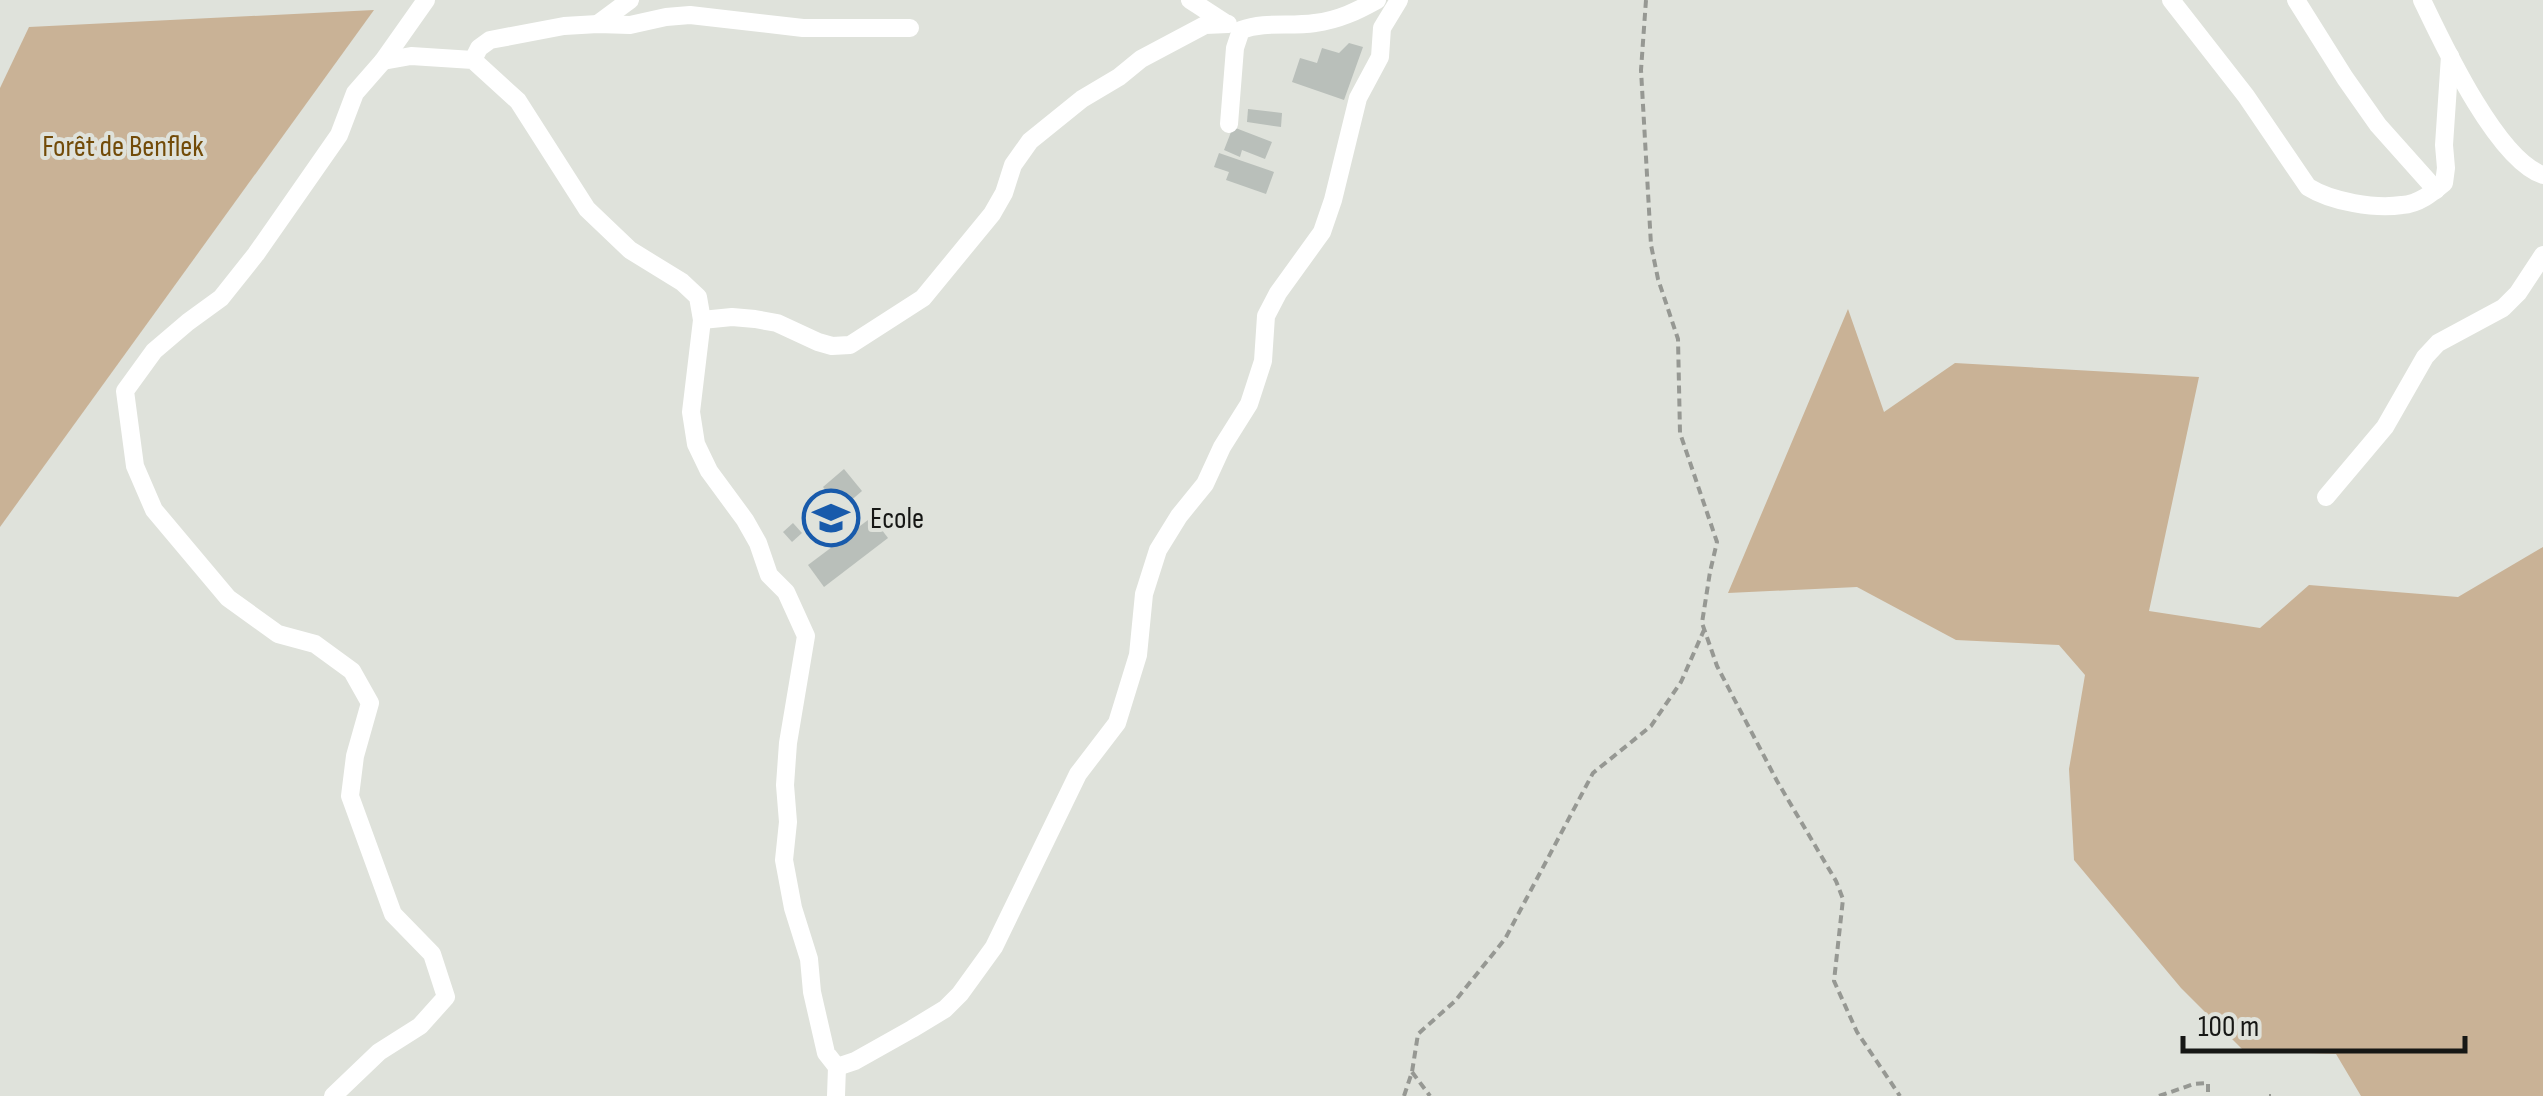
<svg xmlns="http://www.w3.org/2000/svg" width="2543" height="1096" font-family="'Sofia Sans Condensed',sans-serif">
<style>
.green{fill:#c9b296}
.building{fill:#b9bfba}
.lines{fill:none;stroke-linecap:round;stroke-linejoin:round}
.path{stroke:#969893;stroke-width:4;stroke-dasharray:8 5;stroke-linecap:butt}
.street{stroke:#fff;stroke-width:18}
.labels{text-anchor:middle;stroke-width:8;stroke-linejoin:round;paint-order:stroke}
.park-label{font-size:30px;fill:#724b08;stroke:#dfe2db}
.poi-label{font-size:30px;fill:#161715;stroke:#dfe2db;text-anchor:start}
</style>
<rect width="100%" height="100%" fill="#dfe2db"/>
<g class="green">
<polygon points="374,10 0,527 0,88 29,27"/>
<polygon points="1848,309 1884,412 1955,363 2199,377 2149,611 2260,628 2309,585 2458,597 2543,547 2543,1096 2361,1096 2336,1054 2244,1051 2181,988 2074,860 2069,769 2085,675 2059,645 1956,640 1857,587 1728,593"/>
</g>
<g class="building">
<polygon points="1349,43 1363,47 1344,100 1292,82 1300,58 1317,63 1322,48 1339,53"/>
<polygon points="1248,109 1282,113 1281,127 1247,122"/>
<polygon points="1233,127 1272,142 1265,159 1242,150 1240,157 1224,150"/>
<polygon points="1219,153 1274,172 1266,194 1226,180 1229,172 1214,167"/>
<polygon points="844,469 862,491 841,509 823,487"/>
<polygon points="872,517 888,538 824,587 808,565"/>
<polygon points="793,523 802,533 792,542 783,532"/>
</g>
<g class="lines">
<g class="path">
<polyline points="1646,0 1641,70 1651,245 1658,279 1678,339 1680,433 1717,542 1710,572 1702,623 1717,666 1777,781 1836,881 1843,899 1834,981 1857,1032 1900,1096"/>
<polyline points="1412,1072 1430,1096"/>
<polyline points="1404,1096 1412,1072 1418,1034 1455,1001 1505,939 1593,773 1651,726 1681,682 1704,630"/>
<polyline points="2159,1096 2194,1084 2208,1083 2208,1096"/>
<polyline points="2269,1096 2271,1096"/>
</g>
<g class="street">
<polyline points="1190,0 1227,24"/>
<path d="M2171 0 2246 96 2308 187C2332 202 2375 209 2402 205 2419 204 2432 193 2444 183L2446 168 2444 145 2450 56"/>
<polyline points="2296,0 2345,78 2378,125 2436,190"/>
<path d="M2422 0C2443 44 2497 160 2543 175"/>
<polyline points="599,23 630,0"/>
<polyline points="473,60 479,48 490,40 564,26 598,24 630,25 666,17 690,15 803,28 910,28"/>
<polyline points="383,61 411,56 473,60 518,101 587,209 630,250 682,282 698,297 702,320 691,412 696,444 709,471 745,520 758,543 769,575 786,592 806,636 788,743 785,785 788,822 784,860 793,908 809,959 812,992 826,1053 837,1067 855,1061 912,1029 945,1009 960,994 994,947 1078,774 1117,723 1138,655 1144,594 1158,550 1179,516 1205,484 1222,447 1249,404 1263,361 1266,316 1278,293 1322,232 1333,200 1358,98 1380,57 1382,28 1399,0"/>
<path d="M1229 124 1235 48 1241 30C1266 21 1290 27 1315 23 1339 20 1357 11 1377 0"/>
<polyline points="702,320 732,317 755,319 777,323 818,342 832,346 850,345 923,298 992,214 1004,193 1013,165 1030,141 1082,99 1119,77 1141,59 1205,25 1228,24"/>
<polyline points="2326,497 2385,427 2425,357 2438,343 2503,308 2518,293 2543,255"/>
<polyline points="333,1096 379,1052 420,1026 446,997 432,954 393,914 350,796 355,756 370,703 352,671 315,644 278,634 228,598 154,510 135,466 125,391 154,351 188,322 221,298 256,254 339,135 355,93 383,61 426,0"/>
<polyline points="836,1096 837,1067"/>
</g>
</g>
<defs>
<g id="school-ring" transform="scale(2.875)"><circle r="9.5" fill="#dfe2db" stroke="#185aab" stroke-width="1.5"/><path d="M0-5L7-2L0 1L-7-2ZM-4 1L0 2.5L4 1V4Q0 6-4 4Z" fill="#185aab"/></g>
</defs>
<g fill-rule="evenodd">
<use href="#school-ring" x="831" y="518"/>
</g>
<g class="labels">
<g class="park-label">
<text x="123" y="156">Forêt de Benflek</text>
</g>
<g class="poi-label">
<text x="870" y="528">Ecole</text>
</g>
</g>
<path d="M2183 1036v15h282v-15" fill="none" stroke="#161715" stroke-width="5"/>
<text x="2198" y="1036" font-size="30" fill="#161715" stroke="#dfe2db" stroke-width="8" paint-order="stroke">100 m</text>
</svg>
